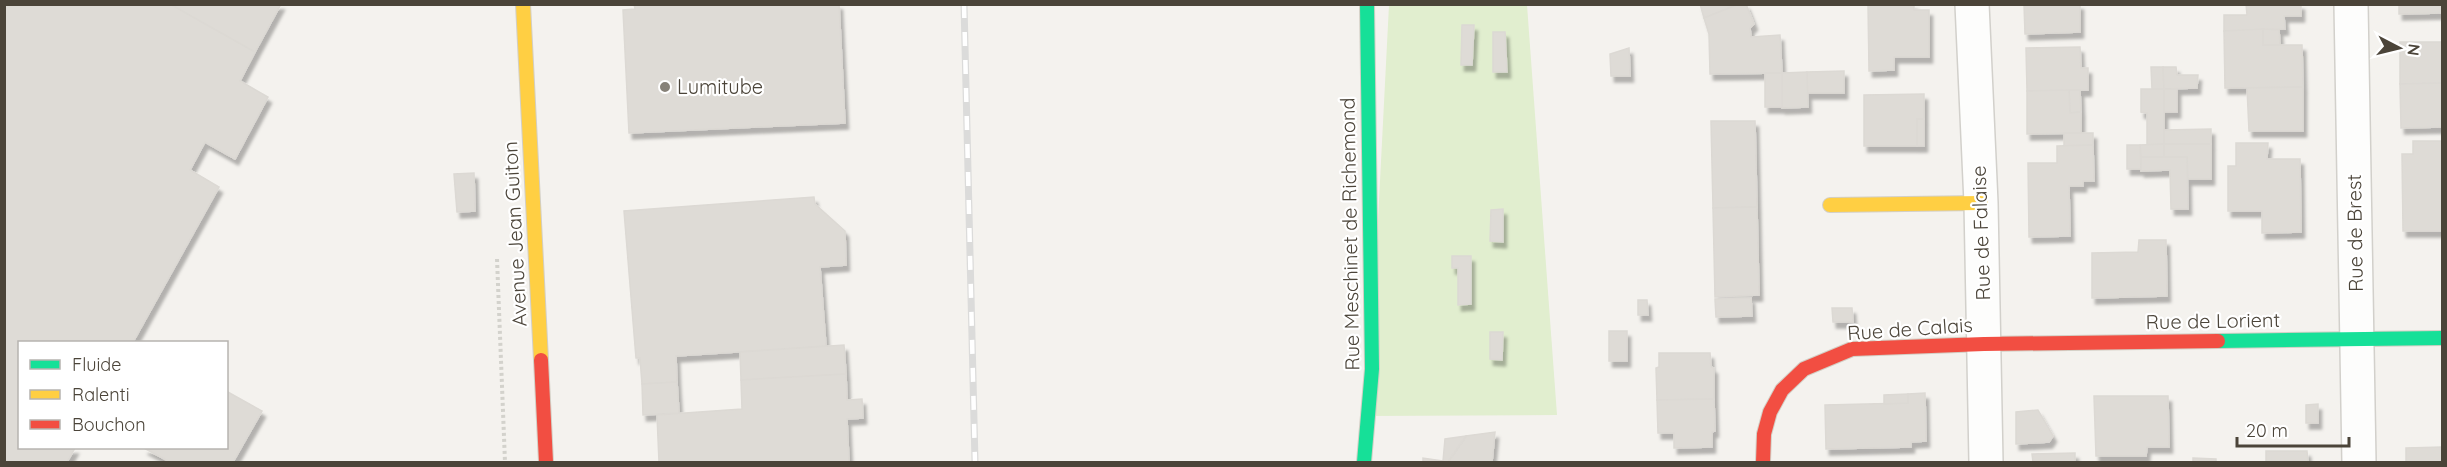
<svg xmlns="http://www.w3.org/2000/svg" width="2447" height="467" font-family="Quicksand,sans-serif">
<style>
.green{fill:#e1eecf}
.building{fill:#dedbd6;stroke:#dcd9d4;stroke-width:1.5;filter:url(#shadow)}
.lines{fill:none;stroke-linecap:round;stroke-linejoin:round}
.street-casing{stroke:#d2d0cb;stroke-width:36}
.fast-casing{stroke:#d3cfc5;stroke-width:16}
.slow-casing{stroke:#d3cfc5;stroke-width:16}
.jam-casing{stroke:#d3cfc5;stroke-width:16}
.path{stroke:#d3d2cc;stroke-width:4;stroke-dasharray:3 3;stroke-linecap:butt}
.street{stroke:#fdfdfc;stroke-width:33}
.fast{stroke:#16e098;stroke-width:14}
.slow{stroke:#ffcf43;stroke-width:14}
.jam{stroke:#f24e42;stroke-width:14}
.rail-casing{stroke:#dbdbda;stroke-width:7}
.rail{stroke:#fff;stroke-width:4.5;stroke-dasharray:14;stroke-linecap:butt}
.poi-dot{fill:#868178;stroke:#fff;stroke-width:2}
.labels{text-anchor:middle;stroke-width:4.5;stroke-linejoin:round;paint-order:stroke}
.poi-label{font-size:20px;fill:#4b4439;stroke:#fff;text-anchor:start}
.street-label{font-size:20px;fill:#4b4439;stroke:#fff}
</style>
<defs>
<filter id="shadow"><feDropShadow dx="3.5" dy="6" stdDeviation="1.5" flood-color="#0004"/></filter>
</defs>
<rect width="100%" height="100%" fill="#f4f2ee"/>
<polygon class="green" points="1389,5 1527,5 1557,415 1368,416"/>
<g class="building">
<polygon points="4,4 170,4 255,52 240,81 268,97 235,159 205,142 190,170 219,187 133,342 20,342 20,448 75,448 67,462 4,462"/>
<polygon points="170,4 281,4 255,52"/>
<polygon points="634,4 839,4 845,123 629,133 623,10 635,9"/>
<polygon points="1700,4 1739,4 1704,18"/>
<polygon points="1739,4 1746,4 1754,24 1750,28 1751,37 1780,35 1782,73 1710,74 1709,34 1704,18"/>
<polygon points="1868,4 1914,4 1914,10 1929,10 1929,57 1894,57 1894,70 1869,71"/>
<polygon points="2024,4 2080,4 2080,32 2025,34"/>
<polygon points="2246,4 2301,4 2301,16 2284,16 2285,29 2224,31 2224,15 2247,15"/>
<polygon points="2399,4 2442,4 2442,13 2399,14"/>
<polygon points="1462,25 1474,25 1472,65 1461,65"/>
<polygon points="2263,29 2263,45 2302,45 2303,87 2225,88 2224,31"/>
<polygon points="2263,29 2279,30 2280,45 2263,45"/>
<polygon points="1493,32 1505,32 1507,72 1493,72"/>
<polygon points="2400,42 2442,42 2442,83 2400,84"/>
<polygon points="2080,47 2081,68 2088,68 2088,90 2027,91 2026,48"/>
<polygon points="1629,48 1630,76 1611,76 1610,54"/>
<polygon points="2151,67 2163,67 2164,89 2152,89"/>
<polygon points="2163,67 2176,67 2177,75 2198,75 2197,88 2164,89"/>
<polygon points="1844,71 1844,93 1807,93 1807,72"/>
<polygon points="1807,72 1808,107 1782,108 1782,73"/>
<rect x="1765" y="73" width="17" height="34"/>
<polygon points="2442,83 2442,127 2401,128 2400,84"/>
<polygon points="2303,87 2303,131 2249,131 2247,88"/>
<polygon points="2141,89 2164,89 2164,144 2147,145 2147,113 2141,112"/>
<rect x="2164" y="89" width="13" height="23"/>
<polygon points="2069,90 2080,90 2081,112 2070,113"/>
<polygon points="2069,90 2070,113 2081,112 2081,133 2027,134 2027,91"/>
<polygon points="1924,94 1924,119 1917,119 1917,146 1864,146 1864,95"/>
<rect x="1917" y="119" width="7" height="27"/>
<polygon points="1711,121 1755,121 1757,207 1713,208"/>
<polygon points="2211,129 2211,144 2164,144 2164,130"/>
<polygon points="2064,133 2093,133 2093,145 2064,146"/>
<polygon points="2413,141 2442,141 2442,231 2403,231 2402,154 2413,154"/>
<polygon points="2236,143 2268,143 2267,159 2300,159 2301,232 2262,233 2262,211 2228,211 2228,166 2236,166"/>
<polygon points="2164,144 2164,157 2141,157 2140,145"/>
<polygon points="2164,144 2211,144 2211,179 2188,179 2187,157 2164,157"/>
<polygon points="2093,145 2094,181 2083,181 2083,186 2069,186 2070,236 2029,237 2028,163 2057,163 2057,146"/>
<polygon points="2127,145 2140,145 2141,169 2127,169"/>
<polygon points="2141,157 2187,157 2188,209 2171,209 2170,170 2141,171"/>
<polygon points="474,173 475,211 457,212 454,174"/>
<polygon points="814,197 815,204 845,231 846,265 820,267 826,346 676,356 677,382 642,384 640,358 636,358 624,211"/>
<polygon points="1757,207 1759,295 1715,297 1713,208"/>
<polygon points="1503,209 1503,242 1490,241 1491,210"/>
<polygon points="2139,240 2166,240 2167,296 2092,298 2092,253 2138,252"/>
<polygon points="1452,256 1471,256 1471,304 1458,305 1458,268 1452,268"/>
<polygon points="1751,298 1752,316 1716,317 1715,299"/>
<polygon points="1638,300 1647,300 1648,315 1638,315"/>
<polygon points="1832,308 1852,308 1853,322 1833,322"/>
<rect x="1609" y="331" width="18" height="30"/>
<polygon points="1490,332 1503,332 1502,360 1490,359"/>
<polygon points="844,345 846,374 741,380 740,352"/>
<polygon points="1659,353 1710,353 1711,367 1714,368 1714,399 1657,400 1656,368 1659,367"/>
<polygon points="846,374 847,400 862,399 863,418 847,419 849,462 659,462 657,415 742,409 741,380"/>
<polygon points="677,382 679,413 643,415 642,384"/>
<polygon points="226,391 262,411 233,462 170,462 144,448 226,448"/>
<polygon points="1925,393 1926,441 1911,442 1911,447 1826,449 1825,405 1908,403 1908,394"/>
<polygon points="1908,394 1908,403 1884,404 1884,395"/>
<polygon points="2094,396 2168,396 2169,447 2147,447 2146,456 2096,456"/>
<polygon points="1714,399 1715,431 1712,432 1712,447 1674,448 1674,433 1658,433 1657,400"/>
<polygon points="2318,404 2318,423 2306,423 2306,405"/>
<polygon points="2038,410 2053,436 2049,442 2016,444 2016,412"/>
<polygon points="1495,432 1492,462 1448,462 1466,436"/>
<polygon points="1466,436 1448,462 1423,462 1423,458 1443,461 1445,439"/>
<polygon points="2442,447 2442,462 2406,462 2406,448"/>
<polygon points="2266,451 2307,451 2308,462 2266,462"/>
<polygon points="2075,453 2075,462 2033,462 2032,454"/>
<polygon points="2193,458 2216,459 2216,462 2193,462"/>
</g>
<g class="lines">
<g class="street-casing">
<g id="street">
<polyline points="1972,4 1981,203 1986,462"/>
<polyline points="2351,4 2359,462"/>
</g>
</g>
<g class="fast-casing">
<g id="fast">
<polyline points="2218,341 2442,338"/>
<polyline points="1364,462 1372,369 1367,4"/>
</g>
</g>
<g class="slow-casing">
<g id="slow">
<polyline points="523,4 541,360"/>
<polyline points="1830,205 1981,203"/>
</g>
</g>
<g class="jam-casing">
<g id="jam">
<polyline points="541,360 546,462"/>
<polyline points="1763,462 1764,434 1770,412 1782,390 1804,369 1852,349 1984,344 2218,341"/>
</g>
</g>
<polyline class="path" points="497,259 505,462"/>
<use href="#street" class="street"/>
<use href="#fast" class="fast"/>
<use href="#slow" class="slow"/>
<use href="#jam" class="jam"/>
<g class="rail-casing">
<polyline id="rail" points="964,4 975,462"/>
</g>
<use href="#rail" class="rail"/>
</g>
<circle class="poi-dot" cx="665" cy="87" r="6"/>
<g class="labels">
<g class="poi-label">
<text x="677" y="94">Lumitube</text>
</g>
<g class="street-label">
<text transform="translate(1981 233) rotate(-92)" y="7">Rue de Falaise</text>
<text transform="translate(2355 233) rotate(-91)" y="7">Rue de Brest</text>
<text transform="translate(515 234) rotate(-93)" y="7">Avenue Jean Guiton</text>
<text transform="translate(1350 234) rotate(-91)" y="7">Rue Meschinet de Richemond</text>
<text transform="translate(2213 321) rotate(-1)" y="7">Rue de Lorient</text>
<text transform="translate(1910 329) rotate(-4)" y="7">Rue de Calais</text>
</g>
</g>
<rect width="2447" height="467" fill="none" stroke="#4b4439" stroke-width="12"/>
<rect x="18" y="341" width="210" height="108" fill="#ffffff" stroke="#b7b4b0" stroke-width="1.5"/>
<rect x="30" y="360" width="30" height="9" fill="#16e098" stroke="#b7b4b0" stroke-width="1.5"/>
<text x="72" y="371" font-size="18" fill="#4b4439">Fluide</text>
<rect x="30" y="390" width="30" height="9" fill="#ffcf43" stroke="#b7b4b0" stroke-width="1.5"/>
<text x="72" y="401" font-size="18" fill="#4b4439">Ralenti</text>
<rect x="30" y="420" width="30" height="9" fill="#f24e42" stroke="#b7b4b0" stroke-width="1.5"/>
<text x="72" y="431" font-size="18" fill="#4b4439">Bouchon</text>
<g transform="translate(2399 48) rotate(97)" stroke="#ffffff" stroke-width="4.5" paint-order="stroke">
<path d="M0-4.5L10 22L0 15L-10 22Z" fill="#4b4439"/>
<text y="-9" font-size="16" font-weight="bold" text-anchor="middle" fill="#4b4439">N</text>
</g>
<path d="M2237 437v9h112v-9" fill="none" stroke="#4b4439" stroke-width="3"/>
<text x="2246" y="437" font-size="18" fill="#4b4439" stroke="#ffffff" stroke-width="4.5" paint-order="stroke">20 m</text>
</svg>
